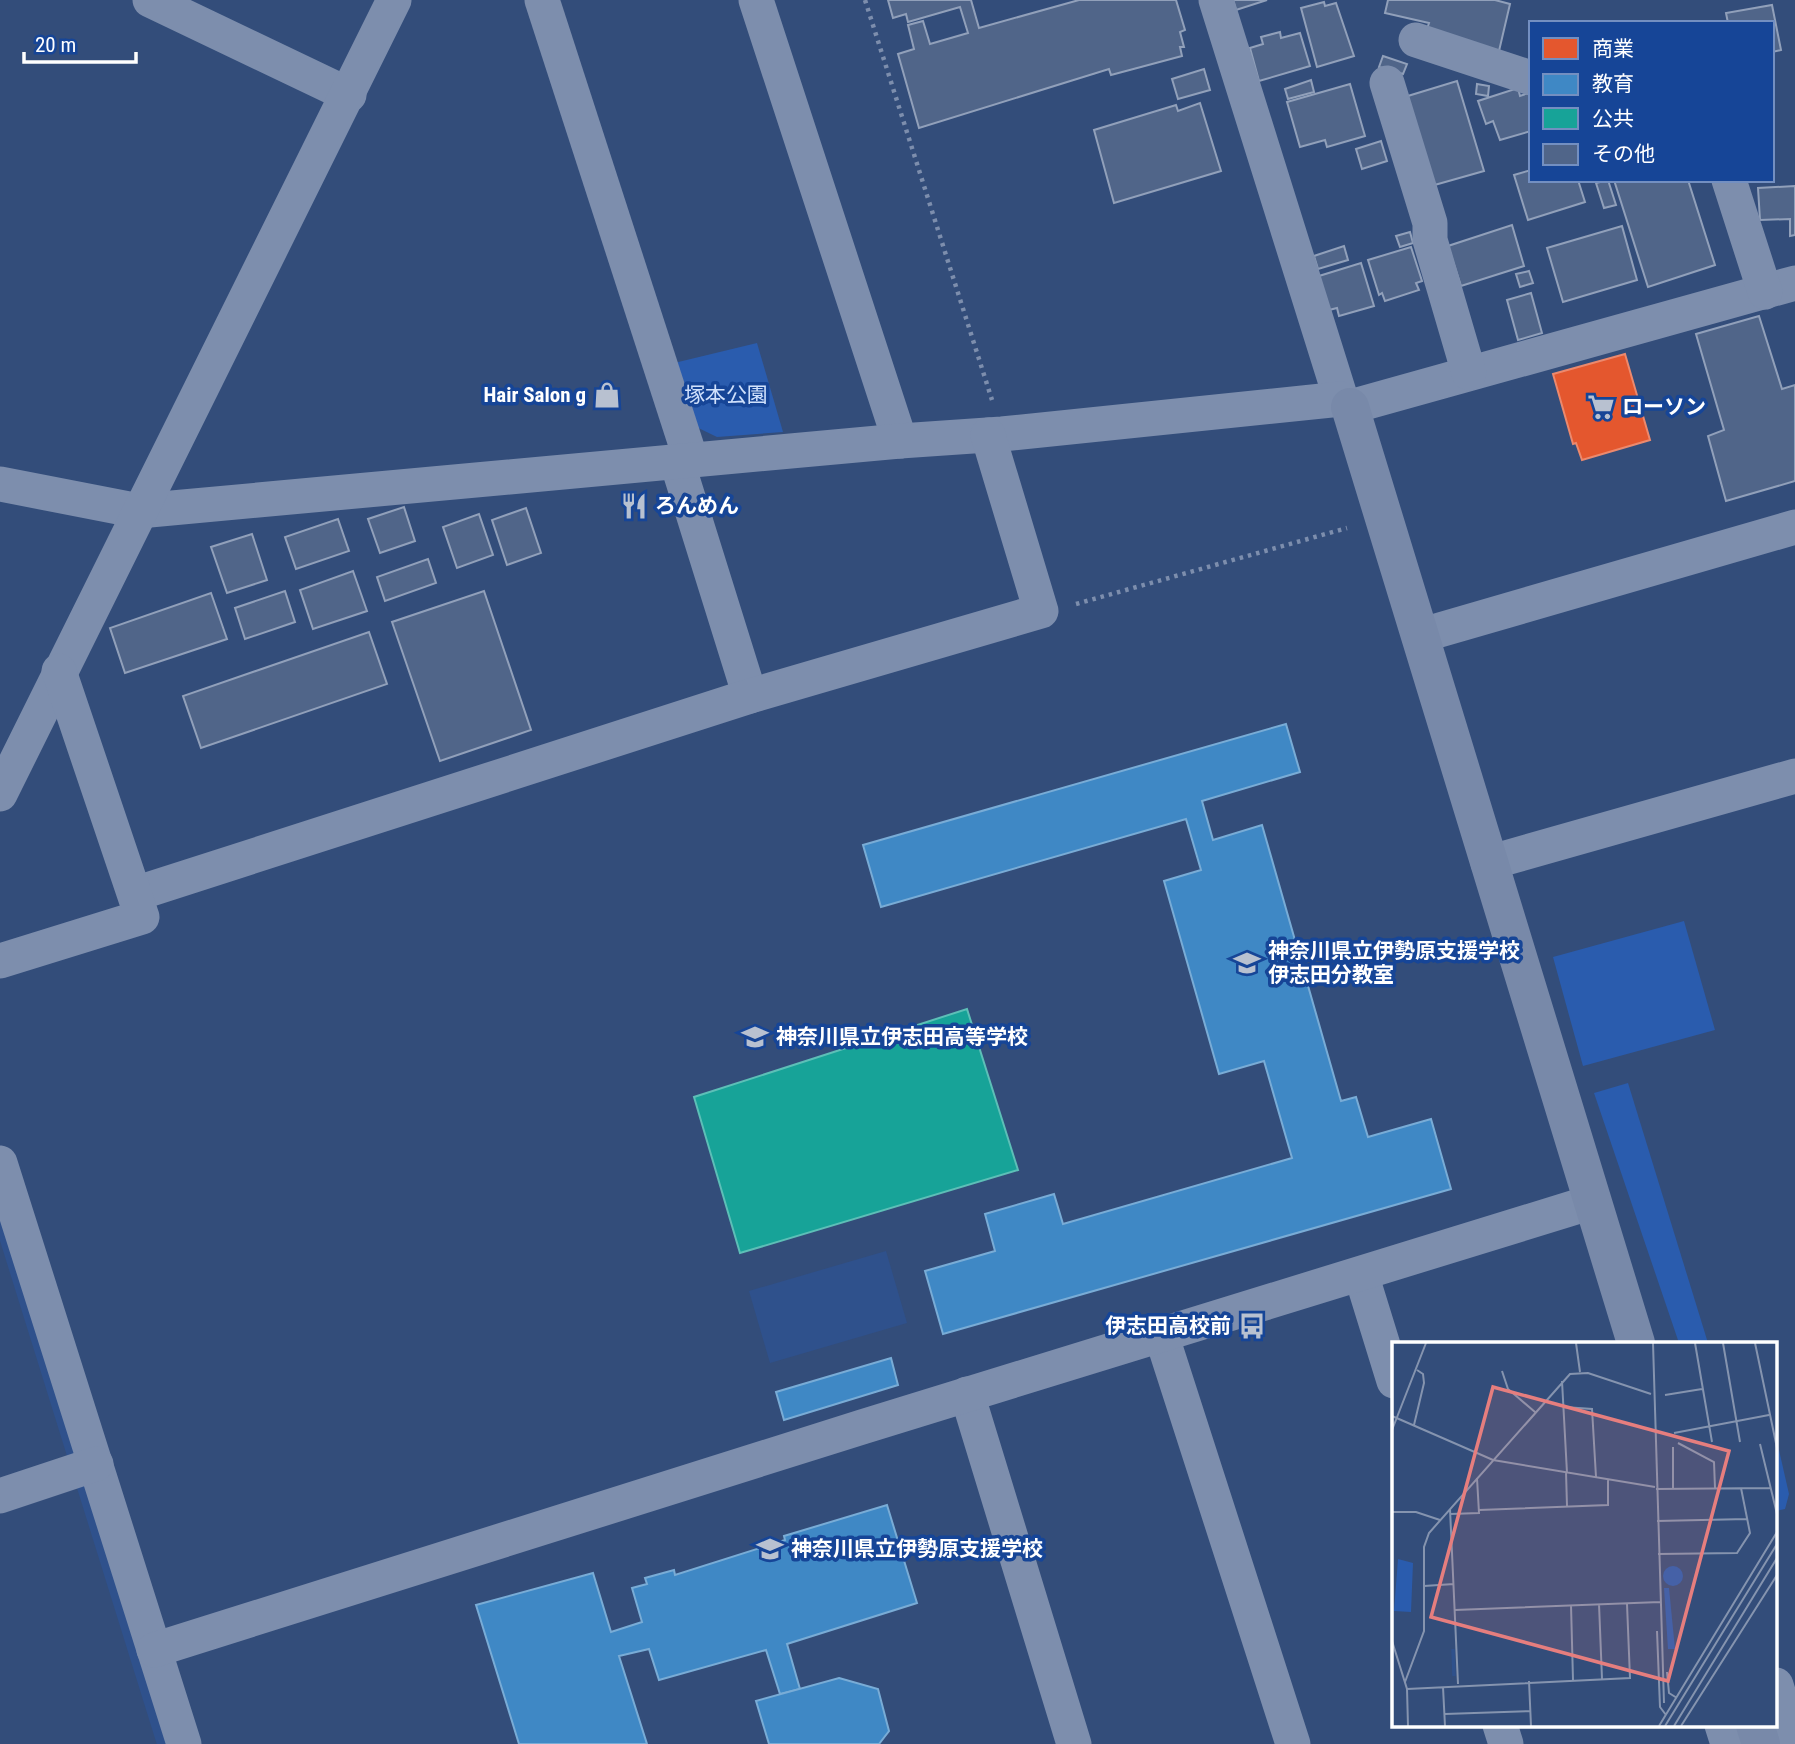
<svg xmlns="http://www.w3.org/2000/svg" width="1795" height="1744" font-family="'Roboto Condensed','Noto Sans JP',sans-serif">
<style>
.green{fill:#2a5cae}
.water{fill:#2f518c}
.shops{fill:#e4572e;stroke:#ec896d;stroke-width:2}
.schools{fill:#3f88c5;stroke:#79acd6;stroke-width:2}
.public{fill:#17a398;stroke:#5dbfb7;stroke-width:2}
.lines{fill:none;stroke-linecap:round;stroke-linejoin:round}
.stream{stroke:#2f518c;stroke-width:10}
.building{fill:#506589;stroke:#91a0ba;stroke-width:2}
.path{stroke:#7d8ead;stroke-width:4.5;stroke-dasharray:3.5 5;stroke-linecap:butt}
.street{stroke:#7d8ead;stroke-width:35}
.secondary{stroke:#7889a9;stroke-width:38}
.labels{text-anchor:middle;stroke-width:7;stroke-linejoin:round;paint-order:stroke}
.poi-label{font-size:21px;font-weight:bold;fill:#fff;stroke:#164597;text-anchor:start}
.park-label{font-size:21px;fill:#d0e1fc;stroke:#164597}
.inset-river{fill:none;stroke:#2f518c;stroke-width:3.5}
.inset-road{fill:none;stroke:#8594af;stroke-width:2}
.view{fill:#e67e7e;fill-opacity:0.15;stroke:#e67e7e;stroke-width:3.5}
.inset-edge{fill:none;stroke:#fff;stroke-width:3.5}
</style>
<rect width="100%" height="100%" fill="#334d7a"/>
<g class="green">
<polygon points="757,343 783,432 717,437 686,422 670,364"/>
<polygon points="1684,921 1715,1030 1583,1066 1553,957"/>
<polygon points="1628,1083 1708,1343 1679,1343 1594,1093"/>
<polygon points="1776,1437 1789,1494 1785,1509 1776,1511"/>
</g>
<polygon class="water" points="886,1251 907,1323 770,1363 749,1291"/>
<polygon class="shops" points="1625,354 1650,440 1582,460 1576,443 1573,444 1553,374"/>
<g class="schools">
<polygon points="1286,724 1300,772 1202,801 1213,840 1262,825 1341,1101 1356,1097 1368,1137 1431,1119 1451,1189 943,1334 925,1271 995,1251 985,1214 1054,1194 1063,1224 1292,1158 1264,1061 1219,1074 1164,881 1201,870 1186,819 881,907 863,845"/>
<polygon points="891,1358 898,1385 784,1420 776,1392"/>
<polygon points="887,1505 917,1603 787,1644 800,1689 780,1694 766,1650 659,1680 649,1649 619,1656 647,1744 519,1744 476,1605 593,1573 611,1632 642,1622 632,1588 647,1584 645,1578 674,1570 675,1575 785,1540 784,1536"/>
<polygon points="839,1678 878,1689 889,1731 879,1744 769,1744 756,1701"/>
</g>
<polygon class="public" points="967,1009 1018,1170 740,1253 694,1097"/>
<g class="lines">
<polyline class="stream" points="0,1224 162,1744"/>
</g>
<g class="building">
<polygon points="888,0 971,0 979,28 1079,0 1176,0 1185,30 1180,32 1184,47 1180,47 1182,56 1111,75 1109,69 919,128 898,54 914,49 908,25 923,21 930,44 968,33 960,7 908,22 906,14 893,18"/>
<polygon points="1233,0 1267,0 1236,10"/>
<polygon points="1388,0 1495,0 1510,4 1499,51 1427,29 1429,23 1385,13"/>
<polygon points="1324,2 1325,6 1336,3 1354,56 1317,67 1301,8"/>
<polygon points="1772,5 1781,50 1772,52 1772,23 1728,23 1726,13"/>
<polygon points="1280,32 1281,38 1300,33 1310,66 1259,81 1250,48 1263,44 1261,37"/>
<polygon points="1383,56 1407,64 1403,74 1379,67"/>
<polygon points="1204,69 1210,90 1178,99 1172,79"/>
<polygon points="1311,80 1314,92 1288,99 1285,89"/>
<polygon points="1457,81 1484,171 1424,188 1398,99"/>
<polygon points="1350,84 1365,136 1327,147 1325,140 1300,147 1287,102"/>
<polygon points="1477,84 1489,86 1488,96 1476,94"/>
<polygon points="1518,88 1520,96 1531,92 1531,131 1500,140 1493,121 1486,124 1478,101"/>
<polygon points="1200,103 1221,171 1114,203 1094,130 1176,105 1178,111"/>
<polygon points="1381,141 1387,161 1362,169 1356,149"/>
<polygon points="1531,170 1531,180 1578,180 1585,202 1528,220 1514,175"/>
<polygon points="1608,180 1616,205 1604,208 1596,183"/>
<polygon points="1614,180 1688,180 1715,265 1648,287"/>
<polygon points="1795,186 1795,235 1790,236 1790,219 1760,220 1758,188"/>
<polygon points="1512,225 1524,266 1461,286 1448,246"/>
<polygon points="1622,226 1637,280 1563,302 1547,248"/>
<polygon points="1410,232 1413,243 1400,247 1396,236"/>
<polygon points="1344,246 1348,260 1318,269 1314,256"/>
<polygon points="1411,247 1422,281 1416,283 1419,290 1385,301 1382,293 1379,295 1368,260"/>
<polygon points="1361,263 1374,306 1339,316 1337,308 1329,310 1319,276"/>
<polygon points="1529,271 1533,283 1520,287 1516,274"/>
<polygon points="1531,293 1542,333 1518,340 1507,300"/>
<polygon points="1759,316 1782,389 1795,385 1795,481 1726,501 1708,436 1724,430 1696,334"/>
<polygon points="404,507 415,541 380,553 368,519"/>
<polygon points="526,508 541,553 507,565 492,520"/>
<polygon points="479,514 493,555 457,568 443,527"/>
<polygon points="338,519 349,551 296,569 285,537"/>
<polygon points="252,534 267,580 227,593 211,547"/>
<polygon points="428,559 436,583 385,601 377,577"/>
<polygon points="353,571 367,611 313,629 300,590"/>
<polygon points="285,591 295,622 245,639 235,608"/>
<polygon points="484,591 531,730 440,761 392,622"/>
<polygon points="211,593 227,639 125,673 110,628"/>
<polygon points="369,632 387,684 201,748 183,696"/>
</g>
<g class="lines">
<g class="path">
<polyline points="865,0 992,400"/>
<polyline points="1076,604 1347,528"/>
</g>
<g class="street">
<polyline points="150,0 349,95"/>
<polyline points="542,0 691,460"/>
<polyline points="756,0 900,441"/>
<polyline points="1216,0 1341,399 1350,407 1795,283"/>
<polyline points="1416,40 1531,78"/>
<polyline points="1387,83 1430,223 1430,240 1469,373"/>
<polyline points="1729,180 1765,292"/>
<polyline points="677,462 750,696"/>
<polyline points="0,484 139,511 900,441 1002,434 1341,399"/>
<polyline points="1419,636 1795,527"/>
<polyline points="0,794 394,0"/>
<polyline points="1488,863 1795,776"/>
<polyline points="135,894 750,696 1041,611 988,435"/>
<polyline points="0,961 142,917 59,671"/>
<polyline points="0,1163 184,1744"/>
<polyline points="1361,1274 1394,1381"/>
<polyline points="1161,1334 1293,1744"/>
<polyline points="967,1394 1074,1744"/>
<polyline points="0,1496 96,1464"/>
<polyline points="154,1650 862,1427 1592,1202"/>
<polyline points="1776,1685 1794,1744"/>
<polyline points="1500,1725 1506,1744"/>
<polyline points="1722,1725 1728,1744"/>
</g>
<g class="secondary">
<polyline points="1350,407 1636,1343"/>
<polyline points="1755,1725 1761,1744"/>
</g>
</g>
<defs>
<g id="shop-bare" transform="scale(2.1)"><path d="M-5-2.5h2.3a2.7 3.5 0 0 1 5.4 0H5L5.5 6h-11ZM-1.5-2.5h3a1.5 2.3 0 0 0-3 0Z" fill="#b8c1d0" stroke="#164597" stroke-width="2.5" paint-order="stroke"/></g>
<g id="supermarket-bare" transform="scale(2.1)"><path d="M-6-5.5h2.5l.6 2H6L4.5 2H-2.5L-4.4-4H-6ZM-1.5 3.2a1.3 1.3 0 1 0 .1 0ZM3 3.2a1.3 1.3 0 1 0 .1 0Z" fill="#b8c1d0" stroke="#164597" stroke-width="2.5" paint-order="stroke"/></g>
<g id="restaurant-bare" transform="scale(2.1)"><path d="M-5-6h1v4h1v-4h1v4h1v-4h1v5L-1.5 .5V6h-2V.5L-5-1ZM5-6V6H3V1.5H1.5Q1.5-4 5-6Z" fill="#b8c1d0" stroke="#164597" stroke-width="2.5" paint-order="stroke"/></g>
<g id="school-bare" transform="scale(2.1)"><path d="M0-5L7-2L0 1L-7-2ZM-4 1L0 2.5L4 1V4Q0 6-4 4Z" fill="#b8c1d0" stroke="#164597" stroke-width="2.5" paint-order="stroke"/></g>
<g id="bus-bare" transform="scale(2.1)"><path d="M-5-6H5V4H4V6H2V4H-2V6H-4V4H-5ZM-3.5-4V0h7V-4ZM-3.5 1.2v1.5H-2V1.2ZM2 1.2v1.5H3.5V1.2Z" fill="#b8c1d0" stroke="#164597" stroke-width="2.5" paint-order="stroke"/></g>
</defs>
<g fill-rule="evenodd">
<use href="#shop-bare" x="607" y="395"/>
<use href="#supermarket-bare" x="1601" y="407"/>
<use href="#restaurant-bare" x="634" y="506"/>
<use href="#school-bare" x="1247" y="963"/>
<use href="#school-bare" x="755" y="1037"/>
<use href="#bus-bare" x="1252" y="1326"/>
<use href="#school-bare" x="770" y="1549"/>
</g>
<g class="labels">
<g class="poi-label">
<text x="586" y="402" text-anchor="end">Hair Salon g</text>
<text x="1622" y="414">ローソン</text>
<text x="655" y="513">ろんめん</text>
<text x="1268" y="958">神奈川県立伊勢原支援学校<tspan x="1268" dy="24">伊志田分教室</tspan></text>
<text x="776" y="1044">神奈川県立伊志田高等学校</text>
<text x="1231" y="1333" text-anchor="end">伊志田高校前</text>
<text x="791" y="1556">神奈川県立伊勢原支援学校</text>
</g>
<g class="park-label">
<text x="726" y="402">塚本公園</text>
</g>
</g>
<g transform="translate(1392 1342)">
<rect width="385" height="385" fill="#334d7a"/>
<path d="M6 217 21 221 19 270 2 269ZM271 234a10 10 0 1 1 20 0a10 10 0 1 1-20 0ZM272 246H277L283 307H276Z" fill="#2a5cae"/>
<path class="inset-river" d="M61 307 62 334"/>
<path class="inset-road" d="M184 1 188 30M261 1 272 361M303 1 320 100M331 1 348 100M363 1 385 106M110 29 116 47 143 70M170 39 175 131M273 53 310 47M172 65 200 67 204 135M0 74 101 118 263 145M22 83 32 41 31 32 25 28M0 88 34 1M282 91 377 73M286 101 322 120 323 146M368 102 385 172M281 105V147M174 130 175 164M264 147 378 146M58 167 66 342M87 168 216 163V138M0 170H24L48 178M58 172 87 171 85 136M265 179 355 177M266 212 345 211 358 191 349 146M32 244 62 242M207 262 210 337M179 263 181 338M63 268 268 260M265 289 268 365 274 373M0 299 15 347 16 384M275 330 277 351 285 356M137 339 139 384M13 340 32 289V205L37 191 178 32 196 31 259 52M51 345 53 384M15 347 238 336 235 262M53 372 138 369M267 384 385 190M273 384 385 202M282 384 385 216M289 384 385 233"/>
<path class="view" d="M101 45 337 109 276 339 39 275Z"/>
<rect width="385" height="385" class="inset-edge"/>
</g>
<rect x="1529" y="21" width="245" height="161" fill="#164597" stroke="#738fc1" stroke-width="2"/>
<rect x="1543" y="38" width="35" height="21" fill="#e4572e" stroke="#738fc1" stroke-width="2"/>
<text x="1592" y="56" font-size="21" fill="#ffffff">商業</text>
<rect x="1543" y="74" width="35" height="21" fill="#3f88c5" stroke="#738fc1" stroke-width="2"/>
<text x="1592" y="91" font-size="21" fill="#ffffff">教育</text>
<rect x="1543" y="108" width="35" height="21" fill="#17a398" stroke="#738fc1" stroke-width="2"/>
<text x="1592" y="126" font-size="21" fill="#ffffff">公共</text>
<rect x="1543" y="144" width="35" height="21" fill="#506589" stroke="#738fc1" stroke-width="2"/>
<text x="1592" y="161" font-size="21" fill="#ffffff">その他</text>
<path d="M24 52v10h112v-10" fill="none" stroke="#ffffff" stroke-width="3.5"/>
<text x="35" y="52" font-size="21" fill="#ffffff" stroke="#164597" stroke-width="5" paint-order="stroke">20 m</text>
</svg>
